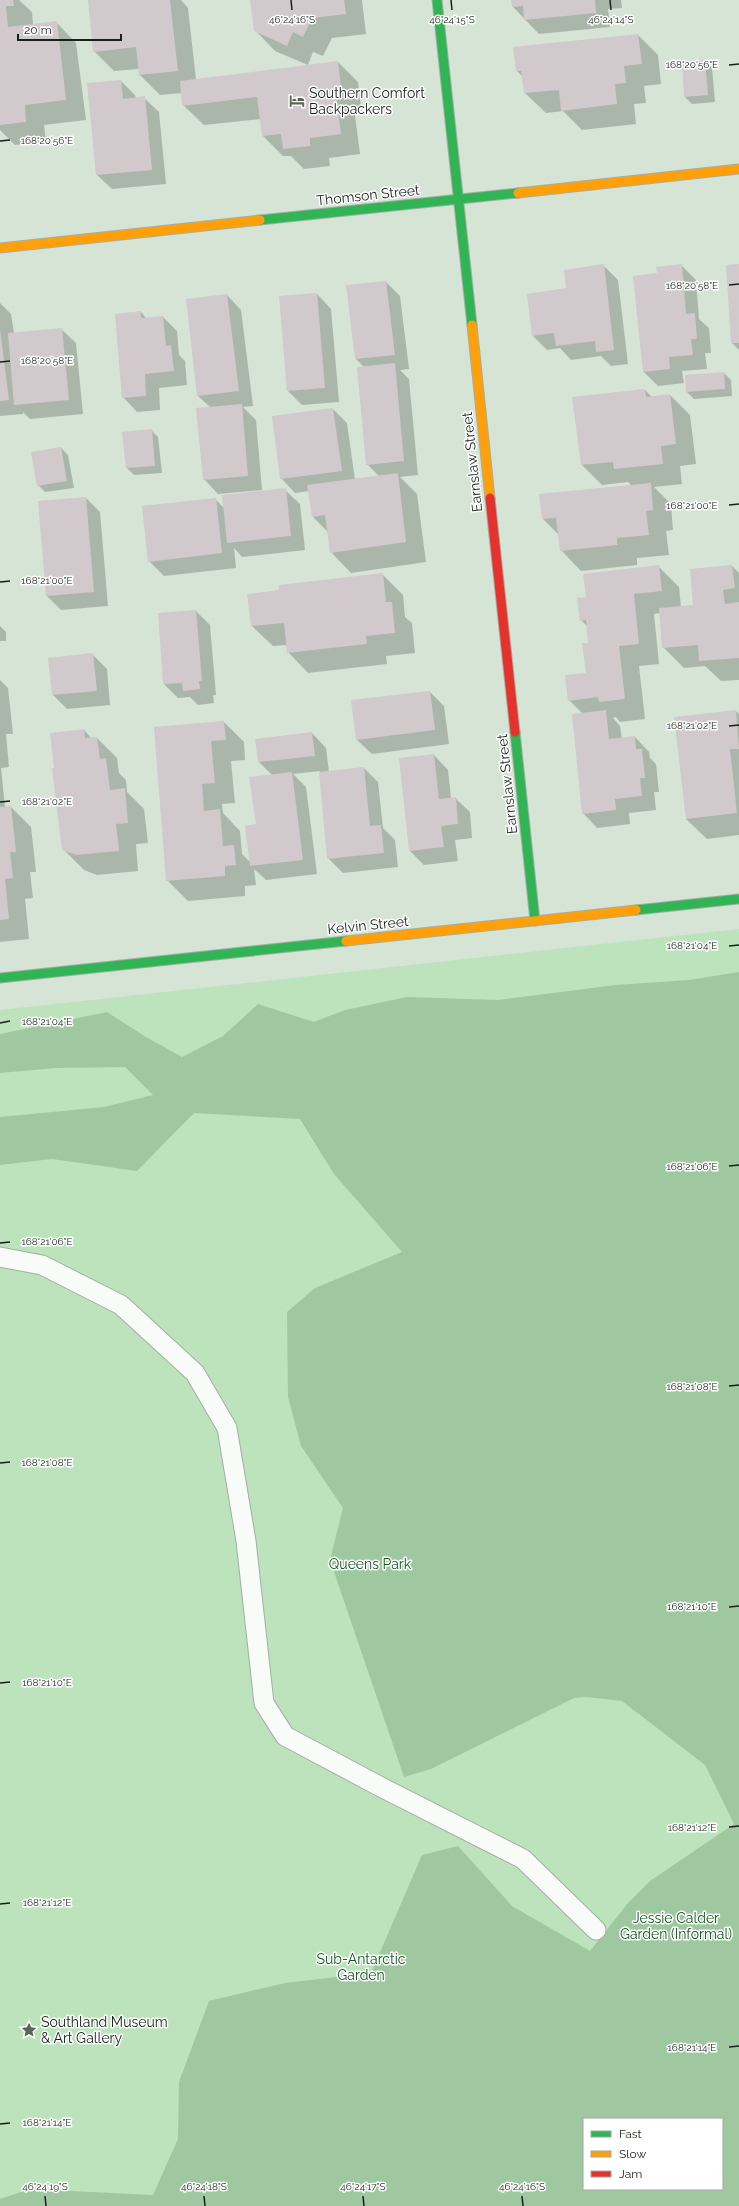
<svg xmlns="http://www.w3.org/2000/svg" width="739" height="2206" font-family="Raleway,sans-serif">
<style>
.green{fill:#bce3bc;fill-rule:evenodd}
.forest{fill:#9fc8a0;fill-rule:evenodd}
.shadow{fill:#0003}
.building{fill:#d1c9cc}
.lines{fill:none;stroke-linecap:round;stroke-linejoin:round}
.lane-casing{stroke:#a3afa3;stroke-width:21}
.fast-casing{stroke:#a3afa3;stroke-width:11}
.slow-casing{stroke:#a3afa3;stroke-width:11}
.jam-casing{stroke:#a3afa3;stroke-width:11}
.lane{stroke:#f9fbf9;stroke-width:19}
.fast{stroke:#30b455;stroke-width:9}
.slow{stroke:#ff9f0a;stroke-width:9}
.jam{stroke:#e5322d;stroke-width:9}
.ticks{fill:none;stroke:#172118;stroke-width:1.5}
.labels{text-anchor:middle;stroke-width:3;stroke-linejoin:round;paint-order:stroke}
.poi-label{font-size:14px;fill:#172118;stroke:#fff;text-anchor:start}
.street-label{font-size:14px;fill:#172118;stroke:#fff}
.park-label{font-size:14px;fill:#11551b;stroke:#fff}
.ticks-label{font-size:10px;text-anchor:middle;fill:#172118;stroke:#fff;stroke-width:3;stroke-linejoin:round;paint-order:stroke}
</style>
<rect width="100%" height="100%" fill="#d5e4d5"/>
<path class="green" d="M739 929V2206H0V1010ZM584 2119H722V2189H584Z"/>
<path class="forest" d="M739 972V2206H0V2199L30 2189 153 2195 178 2139 179 2082 209 2001 285 1983 371 1973 422 1855 458 1846 512 1906 590 1951 628 1903 650 1881 734 1824 705 1765 622 1701 586 1697 574 1698 431 1769 404 1777 330 1560 343 1508 301 1446 288 1397 287 1312 315 1288 402 1252 334 1174 300 1119 194 1113 137 1171 52 1159 0 1165V1117L104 1107 153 1095 125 1067 56 1068 0 1073V1034L107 1012 146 1037 182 1057 223 1036 258 1004 314 1022 345 1010 407 997 498 1000 616 985 689 980ZM584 2119H722V2189H584Z"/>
<g class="shadow">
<polygon points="0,0 19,0 32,12 33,25 56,22 76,43 86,120 44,125 46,142 15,145 0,130"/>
<polygon points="89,0 181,0 188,8 196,80 338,62 358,82 361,107 354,108 360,154 329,158 330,166 304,169 291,156 283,156 263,136 261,119 204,125 183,105 182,93 160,95 140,75 139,69 114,71 94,51"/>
<polygon points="251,0 362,0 366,34 332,38 323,56 313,52 308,65 275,51 255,30"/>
<polygon points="512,0 621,0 622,8 608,9 610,27 539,34 513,7"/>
<polygon points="638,35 658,55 661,84 644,86 646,103 634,104 636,124 582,130 563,111 546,113 525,93 523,77 517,71"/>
<polygon points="705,61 712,68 715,102 692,104 685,97"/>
<polygon points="121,81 135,95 136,98 144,98 159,112 166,184 112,189 97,175"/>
<polygon points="603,265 618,280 628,364 611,366 601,356 571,360 560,348 547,350 533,336 567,289"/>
<polygon points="681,265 696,280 699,319 709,328 711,353 705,353 707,369 682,371 684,383 658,386 643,371 658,274"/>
<polygon points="739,265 739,350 732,343"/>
<polygon points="386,282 400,296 409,369 400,370 409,379 418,475 400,477 417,494 426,562 351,573 331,552 328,532 313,517 309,491 295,493 281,478 333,409 347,423 355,480 380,477 367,464 364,367 356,359 347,286"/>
<polygon points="317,294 331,309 339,402 302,405 288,391"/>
<polygon points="227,295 241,310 253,406 243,407 256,420 262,490 218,494 204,479 211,408 198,396"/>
<polygon points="0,303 11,314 14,333 61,329 76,343 83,414 30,419 23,412 23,414 0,416"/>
<polygon points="141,312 146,318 163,317 177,331 179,355 185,361 187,385 159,388 160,410 137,412 123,397"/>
<polygon points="724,373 731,380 732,396 694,399 687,392 686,376"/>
<polygon points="645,390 652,397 670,395 690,415 696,464 680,466 682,484 654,487 671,504 673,530 666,531 669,555 637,558 637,565 581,571 561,550 559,535 543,519 632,486 628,482 602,485 582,465"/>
<polygon points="151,430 158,437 162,473 134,475 127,468"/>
<polygon points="61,448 68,455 74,488 45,492 38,485"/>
<polygon points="285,490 300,504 305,550 242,557 234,548 236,568 164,576 149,561 215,499 224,508"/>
<polygon points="86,498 100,512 108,606 61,610 47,596"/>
<polygon points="658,566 679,587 681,607 694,606 732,566 739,573 739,680 721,681 705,666 684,668 663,647 660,613 654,614 659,664 639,666 645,719 620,722 616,717 613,718 620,726 622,739 635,737 649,752 650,758 656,764 659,792 654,792 656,810 629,813 630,824 597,828 583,813 583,714 569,700 587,674 590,644 588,627 581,620 587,598"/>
<polygon points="382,574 403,595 405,617 412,623 415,653 386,656 387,664 308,673 288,652 287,645 273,646 252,626 249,595"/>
<polygon points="196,611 210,625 216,695 213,695 214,703 198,705 190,697 178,698 164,684"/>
<polygon points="0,626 6,632 6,641 0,641"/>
<polygon points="92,654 107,669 110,705 67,709 53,695 49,659"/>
<polygon points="0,680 8,688 13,734 6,734 9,767 1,768 5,807 11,807 31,827 36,872 30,872 33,898 25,899 29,939 0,942"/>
<polygon points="430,692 444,706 449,744 372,754 357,740"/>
<polygon points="736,711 739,714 739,835 707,839 686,819"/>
<polygon points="224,722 244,742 245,760 231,761 235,803 222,804 223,813 240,831 242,854 251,863 257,825 272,775 259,762 312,733 326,748 329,772 364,768 378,782 383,828 395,840 398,867 343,873 328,858 320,771 293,774 306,787 317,874 266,880 254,869 256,885 245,886 245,896 188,901 167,880 155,728"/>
<polygon points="84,730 92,739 97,738 117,758 119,773 126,780 127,792 144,809 148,843 136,844 138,871 97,875 84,870 63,849"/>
<polygon points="434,755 448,770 451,798 455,798 470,812 472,838 455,840 458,861 424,865 410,851"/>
</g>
<g class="building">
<polygon points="0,0 13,0 14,6 6,6 8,27 57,21 66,100 25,105 26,122 0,125"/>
<polygon points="88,0 170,0 178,71 139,75 136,47 93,52"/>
<polygon points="250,0 344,0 346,14 312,18 303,37 293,32 287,46 254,31"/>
<polygon points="511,0 595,0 596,13 524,20 523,6 512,7"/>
<polygon points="638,34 642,64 624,66 626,83 615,84 617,104 561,111 559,90 524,93 521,71 516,71 513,47"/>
<polygon points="705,60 708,95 684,97 682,62"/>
<polygon points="338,61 341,87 335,88 341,134 310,138 310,146 283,149 281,134 262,136 257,97 182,106 180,81"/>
<polygon points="121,80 123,99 145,96 152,170 96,175 87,83"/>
<polygon points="604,264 614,350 596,352 595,341 556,346 554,333 532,336 527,294 566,288 564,270"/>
<polygon points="682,264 686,314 695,313 697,339 691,339 693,355 669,357 670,369 643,372 633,276 657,273 656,267"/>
<polygon points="739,264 739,343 731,343 726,265"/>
<polygon points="386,281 395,355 355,359 346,285"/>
<polygon points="317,293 325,388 287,391 279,296"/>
<polygon points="227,294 239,391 197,396 186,299"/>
<polygon points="141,311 141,318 163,316 166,346 171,345 174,371 145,374 146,396 122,398 115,314"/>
<polygon points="62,328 69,400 14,405 8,333"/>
<polygon points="0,329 9,400 0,401"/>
<polygon points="395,363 404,461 366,465 357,367"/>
<polygon points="724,372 725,389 686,392 685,375"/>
<polygon points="645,389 646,397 670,394 676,444 661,446 663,464 614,469 613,462 581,465 572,397"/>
<polygon points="242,404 248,476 203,480 196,408"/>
<polygon points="333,408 342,471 280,479 272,416"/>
<polygon points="152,429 155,466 126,468 122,432"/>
<polygon points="61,447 67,481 37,486 31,452"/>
<polygon points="398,473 406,542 330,553 325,515 312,517 307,485"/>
<polygon points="651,483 653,510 646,511 649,535 617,538 617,545 560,551 556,518 542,519 539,494"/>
<polygon points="286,488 291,536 227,543 222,495"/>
<polygon points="86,497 94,592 46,596 38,501"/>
<polygon points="216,498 222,553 148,562 142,506"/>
<polygon points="659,565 662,591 634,594 639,644 619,646 625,699 599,702 598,697 568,701 565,675 586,673 582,643 588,643 586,620 580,621 577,598 586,597 583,574"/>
<polygon points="732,565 735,588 723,590 725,604 739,602 739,658 699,661 698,645 662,648 659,608 693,605 690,569"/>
<polygon points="383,573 386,602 392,602 395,633 366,636 367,644 287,653 284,623 251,626 247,594 279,590 279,585"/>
<polygon points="196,610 202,681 199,681 200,689 183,691 182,683 163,684 158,613"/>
<polygon points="93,653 97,691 52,695 48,658"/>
<polygon points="430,691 435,730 356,740 351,700"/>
<polygon points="606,710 609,739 635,736 636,749 642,749 645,778 640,778 642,796 615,799 616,810 582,814 572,714"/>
<polygon points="736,710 739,749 730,749 737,813 686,819 674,717"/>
<polygon points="224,721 226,740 211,741 215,783 202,784 204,811 220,809 223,846 234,845 236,865 225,866 225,876 166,881 154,727"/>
<polygon points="84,729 85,738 97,737 100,759 106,758 110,790 125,788 128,823 116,824 119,851 76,855 62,850 52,768 54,768 50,733"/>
<polygon points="312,732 315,756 258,762 255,739"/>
<polygon points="434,754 439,799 456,797 458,824 441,826 444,847 409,851 399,758"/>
<polygon points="364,767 370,826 381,825 384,853 327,859 319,772"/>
<polygon points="292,772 303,860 250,866 245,826 256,824 249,777"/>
<polygon points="11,806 16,852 10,852 13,878 5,879 9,919 0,920 0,807"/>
</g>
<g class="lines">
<g class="lane-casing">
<polyline id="lane" points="0,1257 42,1265 121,1305 195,1373 227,1428 246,1541 264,1703 285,1736 379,1786 523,1859 596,1930"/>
</g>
<g class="fast-casing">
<g id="fast">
<polyline points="437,0 472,325"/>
<polyline points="260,220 518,193"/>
<polyline points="515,732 535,921"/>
<polyline points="636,910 739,899"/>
<polyline points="0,978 346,941"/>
</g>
</g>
<g class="slow-casing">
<g id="slow">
<polyline points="518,193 739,169"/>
<polyline points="0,248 260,220"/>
<polyline points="472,325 490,498"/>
<polyline points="346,941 636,910"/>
</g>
</g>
<g class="jam-casing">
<polyline id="jam" points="490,498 515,732"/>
</g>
<use href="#lane" class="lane"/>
<use href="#fast" class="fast"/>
<use href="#slow" class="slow"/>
<use href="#jam" class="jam"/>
</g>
<path class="ticks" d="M291 0 292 10M451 0 452 10M610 0 611 10M729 65 739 64M0 141 10 140M729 285 739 284M0 362 10 361M729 505 739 504M0 582 10 581M729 726 739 725M0 802 10 801M729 946 739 945M0 1023 10 1021M729 1166 739 1165M0 1243 10 1242M729 1386 739 1385M0 1463 10 1462M729 1607 739 1606M0 1683 10 1682M729 1827 739 1826M0 1904 10 1903M729 2047 739 2046M0 2124 10 2123M45 2196 46 2206M204 2196 205 2206M363 2196 364 2206M522 2196 523 2206"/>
<defs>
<g id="hotel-bare" transform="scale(1.2)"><path d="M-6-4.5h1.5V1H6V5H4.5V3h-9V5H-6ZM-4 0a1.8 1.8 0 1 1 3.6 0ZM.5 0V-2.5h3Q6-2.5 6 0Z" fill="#5a655a" stroke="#fff" stroke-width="2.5" paint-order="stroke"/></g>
<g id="sight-bare" transform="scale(1.2)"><path d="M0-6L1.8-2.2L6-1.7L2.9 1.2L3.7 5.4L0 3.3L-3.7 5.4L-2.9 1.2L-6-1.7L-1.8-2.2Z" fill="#5a655a" stroke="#fff" stroke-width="2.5" paint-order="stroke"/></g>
</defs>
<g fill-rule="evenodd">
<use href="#hotel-bare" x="297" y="101"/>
<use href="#sight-bare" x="29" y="2030"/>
</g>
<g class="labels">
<g class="poi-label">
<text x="309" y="98">Southern Comfort<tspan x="309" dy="16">Backpackers</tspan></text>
<text x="41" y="2027">Southland Museum<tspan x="41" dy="16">&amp; Art Gallery</tspan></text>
</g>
<g class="street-label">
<text transform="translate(368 195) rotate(-6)" y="5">Thomson Street</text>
<text transform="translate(472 462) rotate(-96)" y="5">Earnslaw Street</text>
<text transform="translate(507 784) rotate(-96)" y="5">Earnslaw Street</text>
<text transform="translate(368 925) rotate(-6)" y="5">Kelvin Street</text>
</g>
<g class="park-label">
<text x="370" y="1569">Queens Park</text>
<text x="676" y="1923">Jessie Calder<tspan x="676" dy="16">Garden (Informal)</tspan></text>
<text x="361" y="1964">Sub-Antarctic<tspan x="361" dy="16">Garden</tspan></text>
</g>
</g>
<g class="ticks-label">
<text x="292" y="23">46°24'16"S</text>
<text x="452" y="23">46°24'15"S</text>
<text x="611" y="23">46°24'14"S</text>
<text x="692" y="68">168°20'56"E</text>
<text x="47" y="144">168°20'56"E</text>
<text x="692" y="289">168°20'58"E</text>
<text x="47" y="364">168°20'58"E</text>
<text x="692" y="509">168°21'00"E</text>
<text x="47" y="584">168°21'00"E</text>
<text x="692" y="729">168°21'02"E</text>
<text x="47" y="805">168°21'02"E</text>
<text x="692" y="949">168°21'04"E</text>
<text x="47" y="1025">168°21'04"E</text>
<text x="692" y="1170">168°21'06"E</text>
<text x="47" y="1245">168°21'06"E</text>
<text x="692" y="1390">168°21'08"E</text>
<text x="47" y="1466">168°21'08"E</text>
<text x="692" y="1610">168°21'10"E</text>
<text x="47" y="1686">168°21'10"E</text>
<text x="692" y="1831">168°21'12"E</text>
<text x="47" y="1906">168°21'12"E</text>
<text x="692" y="2051">168°21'14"E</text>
<text x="47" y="2126">168°21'14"E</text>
<text x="45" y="2190">46°24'19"S</text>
<text x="204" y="2190">46°24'18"S</text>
<text x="363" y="2190">46°24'17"S</text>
<text x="522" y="2190">46°24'16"S</text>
</g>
<rect x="583" y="2118" width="140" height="72" fill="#ffffff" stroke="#a2a6a3"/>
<rect x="591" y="2131" width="20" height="6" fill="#30b455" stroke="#a2a6a3"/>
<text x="619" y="2138" font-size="12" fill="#172118">Fast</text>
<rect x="591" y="2151" width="20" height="6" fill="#ff9f0a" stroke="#a2a6a3"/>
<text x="619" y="2158" font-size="12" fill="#172118">Slow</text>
<rect x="591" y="2171" width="20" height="6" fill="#e5322d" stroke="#a2a6a3"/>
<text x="619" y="2178" font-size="12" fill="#172118">Jam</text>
<path d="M18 34v6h103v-6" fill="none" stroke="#172118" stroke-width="2"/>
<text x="24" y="34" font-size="12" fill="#172118" stroke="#ffffff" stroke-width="3" paint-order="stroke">20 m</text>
</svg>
